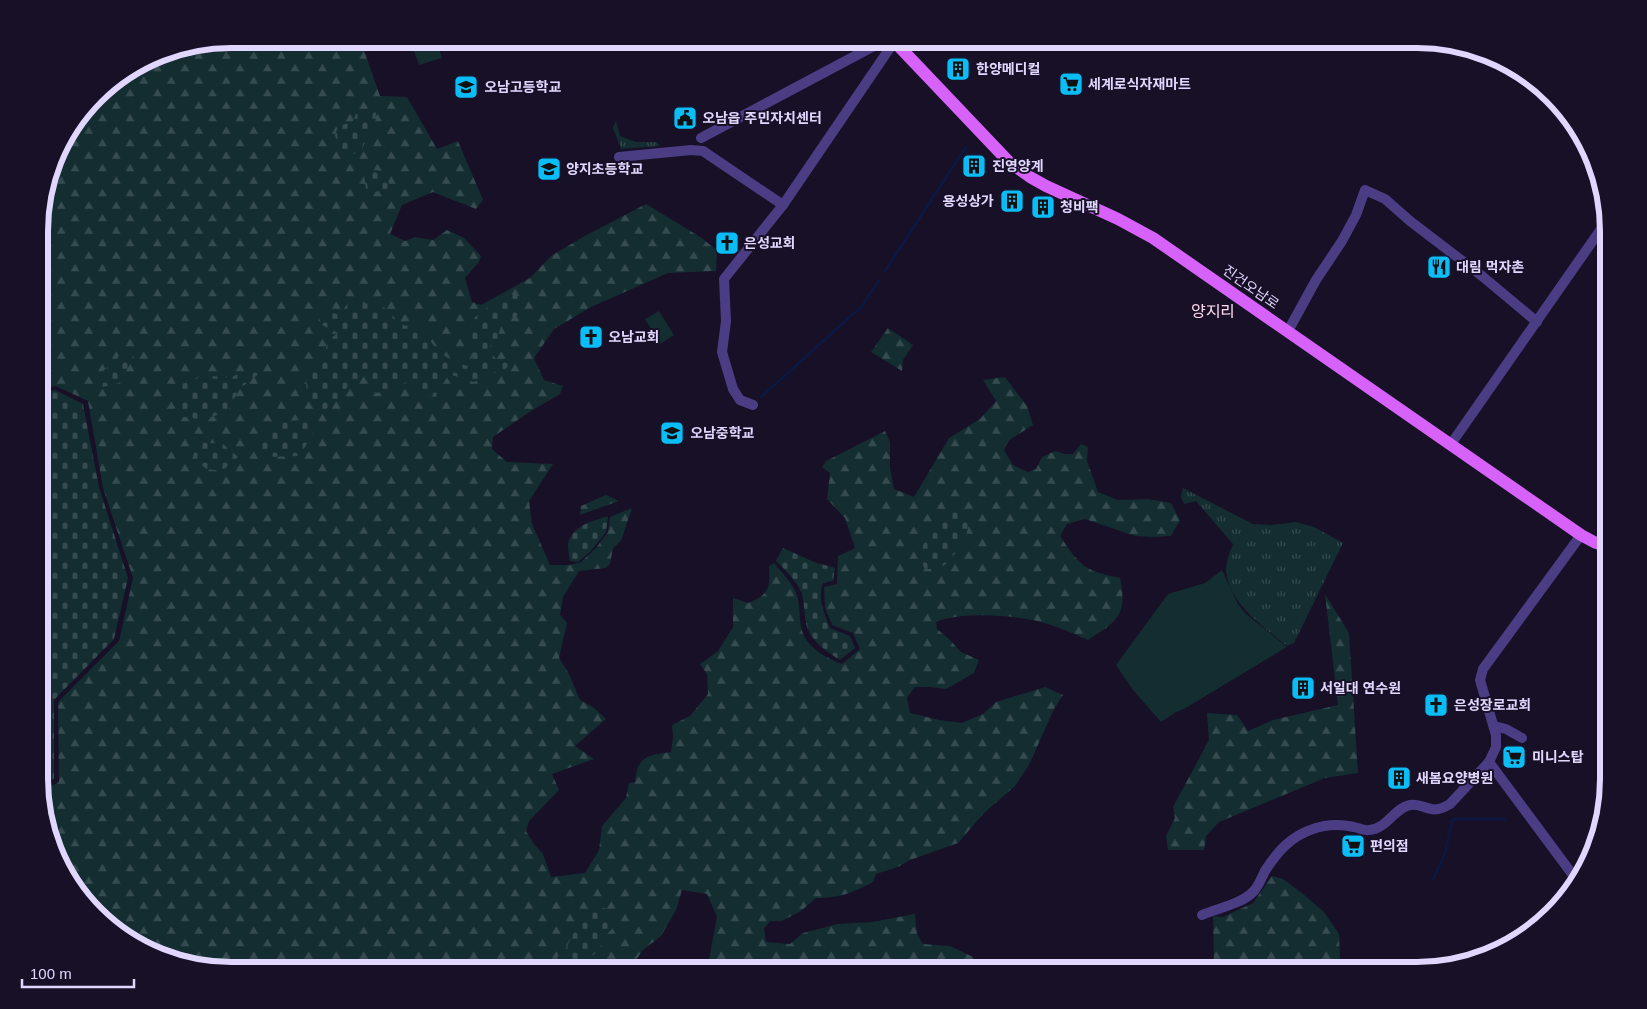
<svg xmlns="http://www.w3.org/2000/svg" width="1647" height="1009" font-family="Helvetica,'Noto Sans KR',sans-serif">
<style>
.grass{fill:url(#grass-tufts)}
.forest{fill:url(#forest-firs)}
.cemetery{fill:url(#cemetery-stones)}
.garden{fill:#132d31}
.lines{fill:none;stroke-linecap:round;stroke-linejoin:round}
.stream{stroke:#0c1844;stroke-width:2.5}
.minor{stroke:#4a3d84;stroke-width:10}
.major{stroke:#d762fa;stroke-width:12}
.labels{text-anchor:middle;stroke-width:4;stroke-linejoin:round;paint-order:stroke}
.poi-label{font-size:14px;font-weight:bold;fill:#e1d7fe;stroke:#171027;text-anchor:start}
.street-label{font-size:14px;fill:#e1d7fe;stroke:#171027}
.quarter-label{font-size:16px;fill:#fed9eb;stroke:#171027}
.rim{fill:none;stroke:#e1d7fe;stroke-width:6}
</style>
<defs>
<pattern id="grass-tufts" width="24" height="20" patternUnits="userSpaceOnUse" patternTransform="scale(1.25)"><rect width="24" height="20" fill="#132d31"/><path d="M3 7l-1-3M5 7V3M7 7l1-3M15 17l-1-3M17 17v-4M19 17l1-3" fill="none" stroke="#354b50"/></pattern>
<pattern id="forest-firs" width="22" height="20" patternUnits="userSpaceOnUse" patternTransform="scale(1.25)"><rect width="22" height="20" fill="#132d31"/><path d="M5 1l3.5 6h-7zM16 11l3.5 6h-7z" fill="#354b50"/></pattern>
<pattern id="cemetery-stones" width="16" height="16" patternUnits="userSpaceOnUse" patternTransform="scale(1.25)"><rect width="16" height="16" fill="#132d31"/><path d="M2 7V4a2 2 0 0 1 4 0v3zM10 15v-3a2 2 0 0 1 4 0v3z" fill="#354b50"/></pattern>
</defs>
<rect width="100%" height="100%" fill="#171027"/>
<g class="grass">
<polygon points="616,121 620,136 636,142 656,142 660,146 621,149 613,128"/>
<path d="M1183 488 1253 524 1272 525 1296 522 1314 527 1343 543 1294 643 1287 646C1263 626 1230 605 1226 571 1226 561 1230 552 1233 544L1196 501 1184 504 1181 497Z"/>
</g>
<g class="forest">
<path d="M230 39H269L297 48 313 39H360L380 96 407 97 437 149 458 141 483 200 476 209 433 192 402 205 390 234 405 241 415 237 433 240 447 230 464 238 481 256 479 262 465 278 472 302 481 305 530 278 551 256 583 237 646 204 702 238 717 251 716 271 668 273 591 307 554 329 534 358 544 380 563 386 560 394 531 411 493 437 492 449 507 462 553 464 529 501 532 524 550 565H570L581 562 596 548 608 532 610 517 632 508 621 541 613 548 610 564 605 568 579 571 563 597 560 615 567 623 559 658 568 672 580 700 593 707 606 719 575 746 594 759 552 774 559 790 529 821 526 831 534 844 543 854 551 877 585 873 599 850 602 826 626 798 629 783 635 782C637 756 648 755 671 752L673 737 672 725 690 716 708 694 707 674 700 664 718 651 733 627V598L748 603C770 594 770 588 769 566L774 563C782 573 792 582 797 595 800 604 799 616 801 626 804 646 825 658 842 664L860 649 853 633 832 625 825 608 824 587 837 584 838 556 855 548 845 518 827 499 830 473 822 467 826 461 885 431 890 442V468L894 489 914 497 949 438 980 419 996 401 983 380 1005 377 1027 406 1033 425 1009 440 1004 450 1013 465 1028 472 1036 469 1042 457 1055 451 1065 454H1073L1081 444 1088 447 1087 461 1098 492 1118 500 1148 499 1171 503 1180 520 1171 536 1155 537 1135 536 1085 519 1067 524 1060 536C1081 567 1083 570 1120 578 1128 615 1117 622 1088 640 1070 632 1052 624 1033 620 1007 615 960 612 936 622L937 629 949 639 961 652 979 660 974 673 946 689 931 687H915L907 698 910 713 939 720 962 723 983 714 996 702 1045 687 1063 695 1054 709 1029 765 1015 786 984 813 958 843 910 860 898 867 876 874 873 882C852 893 840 898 816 898L801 911 782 921H770L764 929 766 942 790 944 803 933 838 924 872 922 915 914 917 934 923 944 950 946 973 957 981 970H707L717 917 707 894 682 890 676 910 661 936 643 950 629 970H230L169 960 124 938 71 885 40 803V792L59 782 58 702 119 641 133 578 103 488 88 401 56 386 40 388V206L59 145 104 86 157 53Z"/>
<polygon points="888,328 913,345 903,360 902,371 871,352"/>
<polygon points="606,495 619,501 580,515 581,506"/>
<polygon points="1325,594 1349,633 1358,773 1325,778 1219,822 1206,836 1204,850 1168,850 1166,836 1175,818 1173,807 1209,740 1207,713 1237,715 1248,731 1273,720 1338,705"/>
<polygon points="1272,876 1283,879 1303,894 1324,912 1339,934 1340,958 1331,970 1214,970 1213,916 1223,917 1253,903"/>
</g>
<g class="cemetery">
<polygon points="370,109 376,112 375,130 364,144 362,151 347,156 340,152 335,135 338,127 353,121 356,114"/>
<polygon points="376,170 386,172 390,188 375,192 366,189 364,174"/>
<path d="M508 293 523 298 520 314 502 322 497 340 486 350 498 360 510 363 503 373H489L474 382 449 374 435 397 419 395 410 383 395 384 387 392 372 393 367 373 349 384 343 394 322 413 307 397 306 381 313 363C323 357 326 352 328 340L338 333 322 325 317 313 323 309 339 315 348 303C356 303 376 303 383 307 400 318 394 329 419 325 437 350 437 355 467 366L474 354 467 343 474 318 489 306 498 308 497 298Z"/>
<polygon points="123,352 134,357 119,383 103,387 97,377"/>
<polygon points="256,365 260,373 239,389 228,411 203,420 180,416 180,385 203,375 230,378"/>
<polygon points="55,390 83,404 99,487 128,578 114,639 54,700 54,779 40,786 40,392"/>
<polygon points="307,420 316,427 300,456 265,457 251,448 269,434 282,421"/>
<polygon points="198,442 223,444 238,457 222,471 207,469 192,459"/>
<path d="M963 508C973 525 967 536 957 551 954 554 951 560 947 563 941 569 933 569 925 569L920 559 924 543 941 520 953 509Z"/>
<path d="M608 516 606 532 591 551 578 562 570 561C569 556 568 550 568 545 571 526 592 521 608 516Z"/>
<path d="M783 548 814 562 835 568 833 581 823 583C817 598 825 614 830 628L850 636 855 648 840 660C823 649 807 639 805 617 804 610 804 601 802 594 797 581 786 571 776 561Z"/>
<polygon points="594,906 609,909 614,927 605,936 599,949 588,960 583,970 547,970 548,967 566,948 578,925"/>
</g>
<g class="garden">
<polygon points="437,43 442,58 419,65 414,51"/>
<polygon points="659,311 674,335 660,344 645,319"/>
<polygon points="1222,570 1238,604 1245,613 1287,647 1184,709 1176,712 1161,722 1133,690 1116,665 1168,594 1205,583"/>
</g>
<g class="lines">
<g class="stream">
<polyline points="885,271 966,147"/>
<polyline points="761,397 862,306 879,280"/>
<polyline points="1433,879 1444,856 1453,819 1505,819"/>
</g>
<g class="minor">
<polyline points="1513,67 1536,85"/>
<polyline points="701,138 887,39"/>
<polyline points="619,157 691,150 703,151 783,205"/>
<polyline points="1288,331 1316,280 1342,241 1356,215 1365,190 1385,199 1410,221 1482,276 1537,322"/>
<polyline points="753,405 740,400 733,389 722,352 726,321 724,279 783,205 894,42"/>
<polyline points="1451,444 1608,219"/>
<polyline points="1494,726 1506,729 1522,738"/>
<polyline points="1489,762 1578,882"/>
<path d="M1202 915C1218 908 1242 904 1254 891 1259 885 1262 877 1265 871 1277 852 1291 836 1313 829 1327 824 1340 824 1354 827 1358 828 1365 831 1369 830 1387 829 1394 808 1410 805 1425 802 1429 817 1450 804L1489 762 1496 747V735L1480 680 1483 669 1581 535"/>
</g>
<polyline class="major" points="892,39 1008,161 1030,177 1046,186 1118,219 1153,238 1581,535 1594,542 1608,547"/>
</g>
<defs>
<g id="building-square" transform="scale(1.25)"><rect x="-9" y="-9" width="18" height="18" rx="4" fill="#0abdf7" stroke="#171027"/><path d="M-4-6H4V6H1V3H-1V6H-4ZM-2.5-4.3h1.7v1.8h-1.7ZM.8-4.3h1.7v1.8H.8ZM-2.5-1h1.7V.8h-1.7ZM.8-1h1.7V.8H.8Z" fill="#111"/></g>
<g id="supermarket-square" transform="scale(1.25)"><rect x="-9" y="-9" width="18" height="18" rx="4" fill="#0abdf7" stroke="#171027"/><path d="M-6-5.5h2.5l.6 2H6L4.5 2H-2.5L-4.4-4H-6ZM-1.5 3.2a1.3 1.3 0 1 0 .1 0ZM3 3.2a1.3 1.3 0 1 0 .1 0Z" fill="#111"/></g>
<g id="school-square" transform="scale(1.25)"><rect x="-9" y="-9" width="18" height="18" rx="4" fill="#0abdf7" stroke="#171027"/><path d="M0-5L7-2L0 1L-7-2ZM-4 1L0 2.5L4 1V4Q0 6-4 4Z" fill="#111"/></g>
<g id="civic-square" transform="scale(1.25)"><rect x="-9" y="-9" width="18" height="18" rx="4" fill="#0abdf7" stroke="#171027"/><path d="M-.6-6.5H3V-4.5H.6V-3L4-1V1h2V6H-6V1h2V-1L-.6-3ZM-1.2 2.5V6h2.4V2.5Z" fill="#111"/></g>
<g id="church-square" transform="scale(1.25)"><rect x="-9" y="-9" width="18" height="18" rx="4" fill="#0abdf7" stroke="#171027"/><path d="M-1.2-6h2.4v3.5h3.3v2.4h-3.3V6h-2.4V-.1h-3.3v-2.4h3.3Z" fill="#111"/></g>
<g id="restaurant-square" transform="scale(1.25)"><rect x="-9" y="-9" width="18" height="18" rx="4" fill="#0abdf7" stroke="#171027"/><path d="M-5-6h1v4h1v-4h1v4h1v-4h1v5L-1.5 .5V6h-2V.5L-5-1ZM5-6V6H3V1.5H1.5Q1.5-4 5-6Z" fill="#111"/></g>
</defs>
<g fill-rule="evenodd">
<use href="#building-square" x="958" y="69"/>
<use href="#supermarket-square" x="1071" y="84"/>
<use href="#school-square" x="466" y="87"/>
<use href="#civic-square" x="685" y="118"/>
<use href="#building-square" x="974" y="166"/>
<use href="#school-square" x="549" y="169"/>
<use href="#building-square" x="1012" y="201"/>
<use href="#building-square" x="1043" y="207"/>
<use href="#church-square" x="727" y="243"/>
<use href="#restaurant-square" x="1439" y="267"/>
<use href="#church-square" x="591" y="337"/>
<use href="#school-square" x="672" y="433"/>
<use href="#building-square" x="1303" y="688"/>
<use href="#church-square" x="1436" y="705"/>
<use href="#supermarket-square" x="1514" y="757"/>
<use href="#building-square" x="1399" y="778"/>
<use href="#supermarket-square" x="1353" y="846"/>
</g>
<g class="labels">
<g class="poi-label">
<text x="976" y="74">한양메디컬</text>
<text x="1088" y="89">세계로식자재마트</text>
<text x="484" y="92">오남고등학교</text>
<text x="702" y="123">오남읍 주민자치센터</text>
<text x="992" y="171">진영양계</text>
<text x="566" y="174">양지초등학교</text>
<text x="994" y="206" text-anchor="end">용성상가</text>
<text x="1060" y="212">청비팩</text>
<text x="744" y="248">은성교회</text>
<text x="1456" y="272">대림 먹자촌</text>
<text x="608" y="342">오남교회</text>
<text x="690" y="438">오남중학교</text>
<text x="1320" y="693">서일대 연수원</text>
<text x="1454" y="710">은성장로교회</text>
<text x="1532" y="762">미니스탑</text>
<text x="1416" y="783">새봄요양병원</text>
<text x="1370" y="851">편의점</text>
</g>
<g class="street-label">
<text transform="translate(1251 287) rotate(35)" y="5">진건오남로</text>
</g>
<g class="quarter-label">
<text x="1213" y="317">양지리</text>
</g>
</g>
<path d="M0 0H1647V1009H0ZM231 48H1417A183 183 0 0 1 1600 231V779A183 183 0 0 1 1417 962H231A183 183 0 0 1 48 779V231A183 183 0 0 1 231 48Z" fill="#171027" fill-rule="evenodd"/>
<path class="rim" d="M231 48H1417A183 183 0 0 1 1600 231V779A183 183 0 0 1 1417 962H231A183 183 0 0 1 48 779V231A183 183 0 0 1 231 48Z"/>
<path d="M22 979v8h112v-8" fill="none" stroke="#e1d7fe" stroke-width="2.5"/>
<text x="30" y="979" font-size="15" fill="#e1d7fe" stroke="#171027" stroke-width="4" paint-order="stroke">100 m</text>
</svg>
